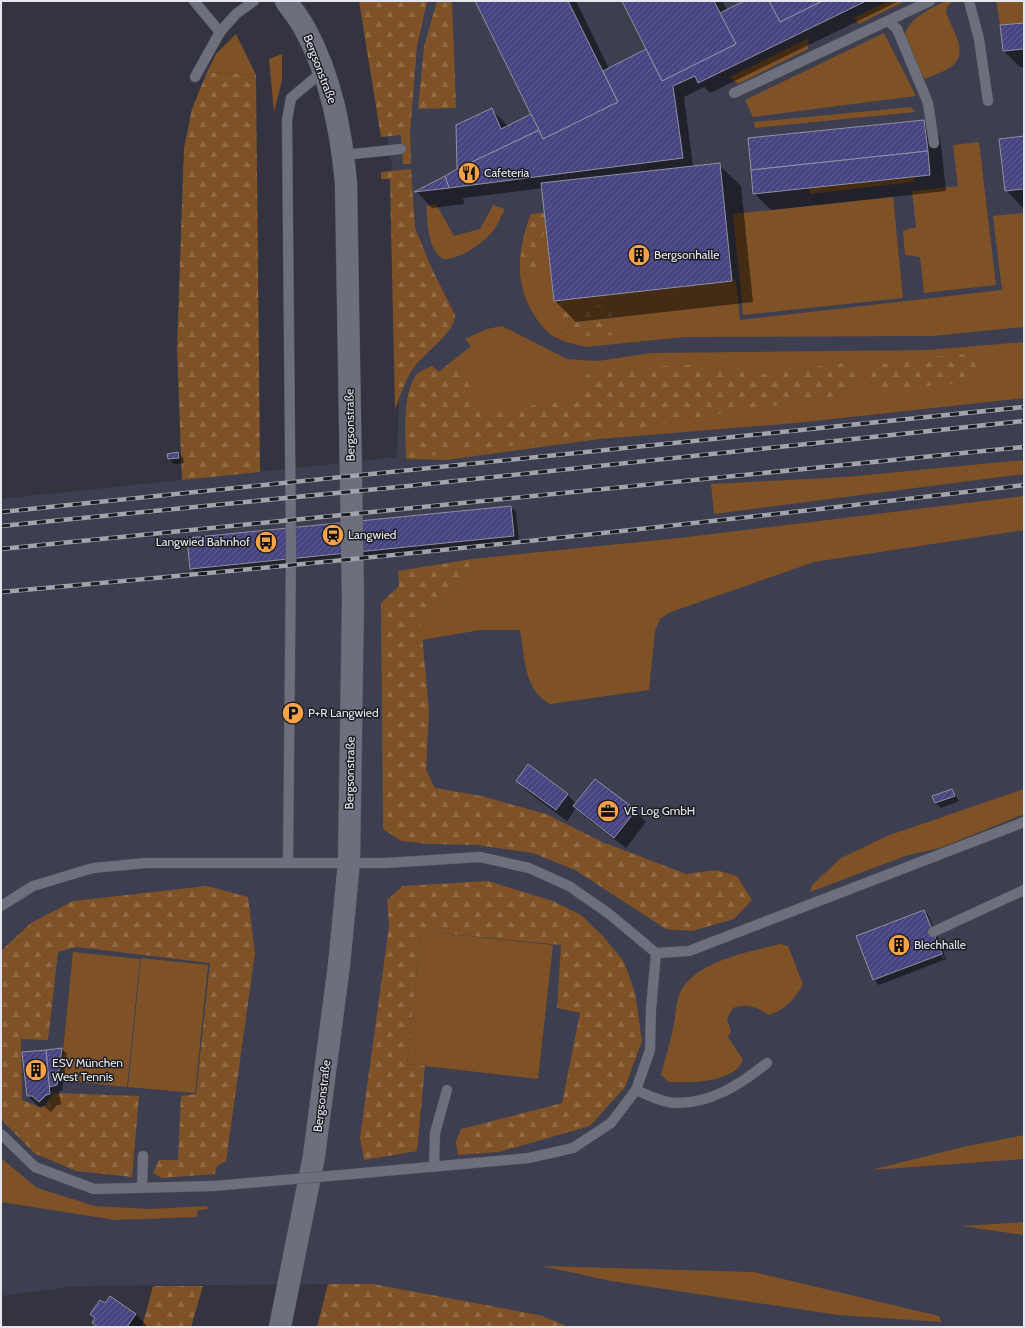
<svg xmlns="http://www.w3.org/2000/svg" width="1025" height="1328" font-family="Cabin,sans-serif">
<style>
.built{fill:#3d3e4f;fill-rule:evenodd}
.grass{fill:#7e5226}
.forest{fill:url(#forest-firs)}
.shadow{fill:#0007;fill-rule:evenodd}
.building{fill:url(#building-hatch);stroke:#90919f}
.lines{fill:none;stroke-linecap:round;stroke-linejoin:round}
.service-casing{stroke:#51515a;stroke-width:11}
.tertiary-casing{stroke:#51515a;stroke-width:23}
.service{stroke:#6e6f7c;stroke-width:10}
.tertiary{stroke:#6e6f7c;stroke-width:22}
.rail-casing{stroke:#a2a3ac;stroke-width:4.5}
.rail{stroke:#1c1d22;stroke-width:3;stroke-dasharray:9;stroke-linecap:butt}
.service-bridge-casing{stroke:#51515a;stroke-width:11;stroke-linecap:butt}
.service-bridge{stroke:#6e6f7c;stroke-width:10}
.labels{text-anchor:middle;stroke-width:3;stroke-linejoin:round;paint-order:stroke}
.street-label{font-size:12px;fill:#e6e7ee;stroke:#1c1d22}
.poi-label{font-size:12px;fill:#e6e7ee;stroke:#1c1d22;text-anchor:start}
</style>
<defs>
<pattern id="forest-firs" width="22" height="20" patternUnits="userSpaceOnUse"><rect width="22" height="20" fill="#7e5226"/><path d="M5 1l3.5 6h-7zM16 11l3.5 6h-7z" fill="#906b46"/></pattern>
<pattern id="building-hatch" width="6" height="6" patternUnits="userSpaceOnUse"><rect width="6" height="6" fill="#464481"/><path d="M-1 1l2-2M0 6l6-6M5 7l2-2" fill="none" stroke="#615f93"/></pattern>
</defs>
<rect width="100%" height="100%" fill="#343440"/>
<g class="built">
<path d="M399 1H475L531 114 501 129 491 108 456 125 457 169 416 192 682 158 673 86 695 76 698 83 866 1H1024V136L999 139 1005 191 1024 189V1327H570L539 1315 373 1284 78 1286 1 1296V499L397 457 403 269 401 221 386 130ZM924 120 928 150 751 169 748 138ZM719 164 732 281 554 301 541 183ZM958 186 996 284 912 191Z"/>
<polygon points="568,1 622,1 646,49 603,71"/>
<polygon points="714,1 744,1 720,13"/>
</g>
<g class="grass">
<polygon points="888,1 905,1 859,24 854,18"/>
<polygon points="996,1 1024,1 1024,23 1000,25"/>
<path d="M944 2H952L947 7 946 12C951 29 971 52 951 67 943 72 933 75 925 79 918 72 915 65 911 56 909 51 906 46 905 41 902 21 930 9 944 2Z"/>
<polygon points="884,33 916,96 753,117 745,100"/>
<polygon points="236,34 256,75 207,72 216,54"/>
<polygon points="809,38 808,49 738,84 730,77"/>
<polygon points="282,54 282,80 274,112 269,59"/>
<polygon points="911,107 915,112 755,128 754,122"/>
<polygon points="979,142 996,285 924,293 920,257 905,255 903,231 916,227 912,191 958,186 953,145"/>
<polygon points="915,177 913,182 810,194 809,188"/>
<polygon points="893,197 903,298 743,315 733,214"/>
<path d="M436 204 454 236 480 229 493 205 505 209C501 216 498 225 493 231 481 245 461 259 443 259 427 249 428 222 426 206Z"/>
<path d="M544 213 554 301 736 280 740 320 1002 290 993 216 1024 213V327L932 336 685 337 585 347C574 344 561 341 551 335 542 328 535 317 530 308 514 278 519 245 531 214Z"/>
<path d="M502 326 567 359 598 361 651 353 928 350 1024 342V398L796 423 600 439 446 460 406 459C406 434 402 396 416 375 419 371 428 368 432 366L439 372 471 346 465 339 487 329Z"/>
<polygon points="1024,460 1024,474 714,514 711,484 846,477"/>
<path d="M1024 496V530L814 562 671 612 660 619 655 631 649 690 550 704C523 689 525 657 520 630H480L422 640 421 624 461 587 472 559 679 538Z"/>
<polygon points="1024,789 1024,814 940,848 908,855 810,892 812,885 841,858 887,836"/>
<polygon points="421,931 553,945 538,1079 407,1064"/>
<path d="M780 944 788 946 803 984C794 1000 786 1009 769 1015 756 1007 748 1003 733 1008L727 1019 731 1031 728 1037 743 1060C734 1083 690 1083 669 1082L661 1075C665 1058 671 1041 674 1024 676 1012 676 999 682 989 700 960 749 952 780 944Z"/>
<polygon points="73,952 140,959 127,1087 60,1080"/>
<polygon points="141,958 208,965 195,1093 128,1087"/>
<polygon points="1024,1135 1024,1159 871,1170 963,1147"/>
<polygon points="1,1158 37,1188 95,1206 149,1209 207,1206 208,1209 198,1210 197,1217 115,1220 1,1202"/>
<polygon points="1024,1222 1024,1235 962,1226"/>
<polygon points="542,1266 754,1272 939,1316 941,1322 838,1315 611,1281"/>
</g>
<g class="forest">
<polygon points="359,1 427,1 417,46 410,132 411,164 403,164 401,135 381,137"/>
<polygon points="437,1 452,1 456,108 418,109 424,47"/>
<polygon points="207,72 256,75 260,472 182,480 177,349 184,148 192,109"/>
<path d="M411 169 415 228 432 269 455 315C456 331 425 353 415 366 406 377 401 395 395 409L390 179H381V172Z"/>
<path d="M544 213 546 230 536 248 541 264 529 271 520 266C521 248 524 231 531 214Z"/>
<polygon points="606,305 618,315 615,335 590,336 561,332 557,323 557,312 573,308"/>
<polygon points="958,354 979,356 986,367 975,381 872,392 865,381 866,376 882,364"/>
<path d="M452 361 466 378 479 410 550 404 585 394 586 375 612 368 688 365 762 374 842 363 857 370 849 395 685 419 599 435 406 459C406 434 402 396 416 375 419 371 428 368 432 366L439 372Z"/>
<polygon points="472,559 461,587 421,624 429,711 426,770 435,788 481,796 546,814 600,841 686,874 716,870 737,876 752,900 734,919 692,931 666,929 575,870 533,853 477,845 429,844 401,841 383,829 381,603 399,586 398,571"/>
<polygon points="488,881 553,901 581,915 603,936 624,962 635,992 642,1041 625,1087 590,1126 499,1152 458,1155 456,1142 461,1129 562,1103 580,1013 557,1008 561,945 421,931 407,1064 425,1066 417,1151 364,1160 360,1138 389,926 387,900 403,886"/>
<polygon points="207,886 248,897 255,953 226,1161 217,1166 215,1174 162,1178 153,1173 159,1160 178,1160 181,1096 196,1094 210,963 77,947 58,952 48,1040 21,1039 22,1100 42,1108 54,1093 139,1096 132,1177 76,1171 34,1153 1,1119 1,951 31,923 73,901"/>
<polygon points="328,1284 373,1284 539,1315 570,1327 317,1327"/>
<polygon points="153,1286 203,1286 191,1327 142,1327"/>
</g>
<g class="shadow">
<polygon points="476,1 576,1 609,69 647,50 623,1 722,1 727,10 746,1 899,1 710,93 704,87 684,97 693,167 719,165 741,186 753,302 576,322 555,301 543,188 463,198 464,204 432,208 417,192 458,170 491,109 508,126 532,114"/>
<polygon points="1024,24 1024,67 1020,67 1004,51"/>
<polygon points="924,121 940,137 946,191 771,210 754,193"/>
<polygon points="1024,137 1024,207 1022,207 1006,190"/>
<polygon points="178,453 183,458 184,463 174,464 169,459 168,454"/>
<polygon points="511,507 516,512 519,541 196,573 191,568"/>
<polygon points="517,781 567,794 576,804 635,811 646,822 626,848 585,817 576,808 567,821 528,792"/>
<polygon points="952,790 959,801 941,808 935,803"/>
<path d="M924 911 929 916 946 959 879 985 874 980 858 937ZM926 916H928L944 958 943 959Z"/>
<polygon points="62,1049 67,1054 62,1091 59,1091 61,1105 57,1105 51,1112 44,1106 39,1107 28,1096"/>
<polygon points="136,1314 146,1325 145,1327 97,1327 93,1323"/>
</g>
<g class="building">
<polygon points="475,1 568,1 618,102 543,139"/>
<polygon points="622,1 714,1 736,44 662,81"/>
<polygon points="744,1 769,1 780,22 822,1 866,1 698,83 695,76 673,86 683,158 449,188 445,176 457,169 539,130 543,139 618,102 603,71 646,49 662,81 736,44 720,13"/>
<polygon points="769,1 822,1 780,22"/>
<polygon points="1024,23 1024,49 1003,51 1000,25"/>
<polygon points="492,108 501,129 531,114 539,130 457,169 456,125"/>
<polygon points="924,120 928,151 751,170 748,138"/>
<polygon points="1024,136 1024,189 1005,191 999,139"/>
<polygon points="928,151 930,175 753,194 751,170"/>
<polygon points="720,163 732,281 554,301 541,183"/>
<polygon points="445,176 449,188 414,192"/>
<polygon points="178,452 179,458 168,459 167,454"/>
<polygon points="511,506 514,536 190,569 187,538"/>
<polygon points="528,764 568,794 556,810 516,781"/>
<polygon points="595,779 636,810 614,838 573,806"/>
<polygon points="952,789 955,796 935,803 932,796"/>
<polygon points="924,910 942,954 873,980 856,936"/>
<polygon points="62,1048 57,1085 49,1087 46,1050"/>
<polygon points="46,1050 50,1094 46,1095 39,1102 32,1096 27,1096 22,1052"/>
<polygon points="110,1296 136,1314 127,1327 98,1327 92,1323 95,1318 90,1314 100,1300 105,1303"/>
</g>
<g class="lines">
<g class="service-casing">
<g id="service">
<polyline points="194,1 220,32"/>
<polyline points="969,1 979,39 988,101"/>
<polyline points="888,21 897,29 928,103 934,143"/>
<polyline points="195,77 220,32 236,14 254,1"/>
<polyline points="734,93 930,1"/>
<polyline points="344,155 401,149"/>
<polyline points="288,863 291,551 287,120 291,98 323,71"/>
<polyline points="1,906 33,886 93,868 146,863 386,863 480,857 529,868 569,886 608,913 656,953 689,951 1024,822"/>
<polyline points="933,932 1024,890"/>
<path d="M636 1090C648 1095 663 1103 677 1103 712 1103 741 1084 767 1063"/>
<polyline points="1,1134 35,1167 94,1189 214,1186"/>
<polyline points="434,1167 435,1133 447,1090"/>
<polyline points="352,1174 529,1158 573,1148 611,1123 636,1090 650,1050 651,1009 656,953"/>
<polyline points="142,1188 143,1156"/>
</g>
</g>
<g class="tertiary-casing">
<path id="tertiary" d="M280 1327 314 1156 339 965 349 862 353 600 346 183C341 130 331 77 305 29 300 19 292 10 286 1"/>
</g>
<use href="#service" class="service"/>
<use href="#tertiary" class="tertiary"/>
<g class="rail-casing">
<g id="rail">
<polyline points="1,512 1024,407"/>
<polyline points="1,526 408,486 1024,421"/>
<polyline points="1,549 1024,447"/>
<path d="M1 592C343 562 684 526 1024 485"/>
</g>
</g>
<use href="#rail" class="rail"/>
<g class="service-bridge-casing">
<polyline id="service-bridge" points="214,1186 352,1174"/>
</g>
<use href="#service-bridge" class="service-bridge"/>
</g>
<defs>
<g id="restaurant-disc" transform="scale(1.15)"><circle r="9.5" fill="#f7a248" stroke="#1c1d22"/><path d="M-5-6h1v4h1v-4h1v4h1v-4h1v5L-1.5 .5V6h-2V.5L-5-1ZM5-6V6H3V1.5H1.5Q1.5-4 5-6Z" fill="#111"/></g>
<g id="building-disc" transform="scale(1.15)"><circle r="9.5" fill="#f7a248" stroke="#1c1d22"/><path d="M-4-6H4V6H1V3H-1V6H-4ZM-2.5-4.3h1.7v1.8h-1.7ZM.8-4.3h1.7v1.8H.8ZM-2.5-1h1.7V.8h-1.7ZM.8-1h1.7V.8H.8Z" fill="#111"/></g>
<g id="station-disc" transform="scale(1.15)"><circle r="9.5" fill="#f7a248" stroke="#1c1d22"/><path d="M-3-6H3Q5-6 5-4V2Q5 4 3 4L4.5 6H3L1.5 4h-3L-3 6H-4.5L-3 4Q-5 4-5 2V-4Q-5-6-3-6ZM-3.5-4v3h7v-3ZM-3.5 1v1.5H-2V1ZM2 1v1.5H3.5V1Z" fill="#111"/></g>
<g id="bus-disc" transform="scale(1.15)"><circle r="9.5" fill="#f7a248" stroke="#1c1d22"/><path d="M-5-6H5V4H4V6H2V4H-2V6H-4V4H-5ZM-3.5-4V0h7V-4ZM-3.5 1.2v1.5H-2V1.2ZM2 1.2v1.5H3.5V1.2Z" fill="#111"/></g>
<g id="parking-disc" transform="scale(1.15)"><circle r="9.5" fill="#f7a248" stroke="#1c1d22"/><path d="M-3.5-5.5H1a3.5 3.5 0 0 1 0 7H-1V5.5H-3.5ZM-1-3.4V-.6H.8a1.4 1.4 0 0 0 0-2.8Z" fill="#111"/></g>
<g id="office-disc" transform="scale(1.15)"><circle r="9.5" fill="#f7a248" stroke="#1c1d22"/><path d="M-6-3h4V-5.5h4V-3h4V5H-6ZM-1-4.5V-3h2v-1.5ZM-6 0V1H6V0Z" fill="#111"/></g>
</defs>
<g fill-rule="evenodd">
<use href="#restaurant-disc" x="469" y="173"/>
<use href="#building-disc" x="639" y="255"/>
<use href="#station-disc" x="333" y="535"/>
<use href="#bus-disc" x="266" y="542"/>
<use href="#parking-disc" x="293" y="713"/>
<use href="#office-disc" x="608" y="811"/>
<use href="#building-disc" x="899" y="945"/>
<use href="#building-disc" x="36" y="1070"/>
</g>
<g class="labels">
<g class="street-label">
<text transform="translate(320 69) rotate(69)" y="4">Bergsonstraße</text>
<text transform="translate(350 425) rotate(-91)" y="4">Bergsonstraße</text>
<text transform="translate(350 773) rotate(-89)" y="4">Bergsonstraße</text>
<text transform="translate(322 1096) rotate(-83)" y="4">Bergsonstraße</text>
</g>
<g class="poi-label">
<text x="484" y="177">Cafeteria</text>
<text x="654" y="259">Bergsonhalle</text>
<text x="348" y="539">Langwied</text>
<text x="250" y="546" text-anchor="end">Langwied Bahnhof</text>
<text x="308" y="717">P+R Langwied</text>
<text x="624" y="815">VE Log GmbH</text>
<text x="914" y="949">Blechhalle</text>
<text x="52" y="1067">ESV München<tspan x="52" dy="14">West Tennis</tspan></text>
</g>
</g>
<rect width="1025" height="1328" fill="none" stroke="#e6e7ee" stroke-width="4"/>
</svg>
